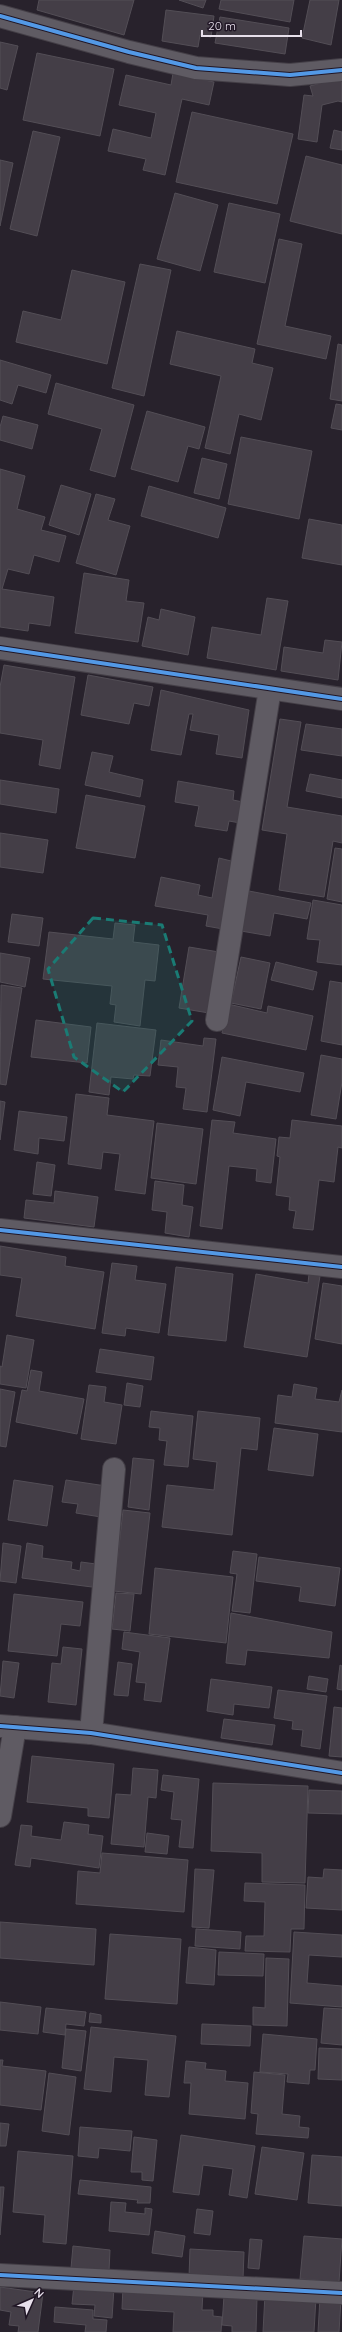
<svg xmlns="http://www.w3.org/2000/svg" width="342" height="2332" font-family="Quicksand,sans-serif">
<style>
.building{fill:#443e47;stroke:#534e56}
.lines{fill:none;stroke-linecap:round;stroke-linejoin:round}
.street-casing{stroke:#443f47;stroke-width:24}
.street{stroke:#5f5b63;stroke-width:22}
.cycleway-casing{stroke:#201625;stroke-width:6}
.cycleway{stroke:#5399e6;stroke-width:4}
.marked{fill:#1a7b74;fill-opacity:0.2;stroke:#1a7b74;stroke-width:3;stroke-dasharray:8 5;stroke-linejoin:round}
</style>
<rect width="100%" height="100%" fill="#28222c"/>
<g class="building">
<polygon points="39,0 134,0 124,35 37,10"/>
<polygon points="179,0 206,0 203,8"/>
<polygon points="221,0 294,0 290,22 219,9"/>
<polygon points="310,0 339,0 331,45 302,38"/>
<polygon points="166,10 214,16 211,37 200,35 198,47 162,41"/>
<polygon points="220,17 289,28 285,54 215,43"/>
<polygon points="0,42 18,46 7,90 0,88"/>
<polygon points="37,53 114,69 100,136 23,120"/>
<polygon points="173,73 214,82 209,105 182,99 165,175 143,170 146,159 108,151 113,129 151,138 156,113 119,105 126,75 171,85"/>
<polygon points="342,77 342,102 338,101 322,105 317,142 298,139 304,95 313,96 310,86"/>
<polygon points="192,112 293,134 277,204 176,182"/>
<polygon points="334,130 342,132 342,150 330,148"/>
<polygon points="33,131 60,137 37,236 10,229"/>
<polygon points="306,156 342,165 342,234 290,221"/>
<polygon points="0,160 13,163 0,226"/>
<polygon points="175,193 218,205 200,271 157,259"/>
<polygon points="229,203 280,214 265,283 214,272"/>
<polygon points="279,239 302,244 285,326 331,336 326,359 257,344"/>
<polygon points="140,264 171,270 144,396 112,388"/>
<polygon points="72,270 125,282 107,364 16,342 23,311 61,320"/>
<polygon points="177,331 255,349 252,363 273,368 261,420 239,414 230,454 205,448 221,376 170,364"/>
<polygon points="338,344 342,345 342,401 330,399"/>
<polygon points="0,360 51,375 46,393 18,385 12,404 0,400"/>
<polygon points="56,383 134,405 115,477 90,470 102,429 48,414"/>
<polygon points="336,404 342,405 342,430 331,428"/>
<polygon points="147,411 205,427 199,449 188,446 178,482 131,469"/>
<polygon points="3,416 38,425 32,449 0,440 0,427"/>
<polygon points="241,437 312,451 299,519 228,504"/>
<polygon points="202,458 227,464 219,499 194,493"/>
<polygon points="0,469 25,476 17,509 45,517 41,530 66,536 59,562 34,555 29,574 8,569 2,589 54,597 50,626 29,623 28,631 0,627"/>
<polygon points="61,485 91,494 79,535 49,525"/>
<polygon points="149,486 226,508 218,538 141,516"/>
<polygon points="96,494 115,499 108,520 130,526 116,575 76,563"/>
<polygon points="309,519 342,525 342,565 302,558"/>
<polygon points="84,573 129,580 126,601 144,603 138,642 75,633"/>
<polygon points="267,598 288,601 276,670 207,658 212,627 261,635"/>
<polygon points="161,609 195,617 188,655 142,646 148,617 159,620"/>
<polygon points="325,640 342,642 338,680 281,671 284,647 323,653"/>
<polygon points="4,665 75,677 60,769 39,765 43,740 0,733 0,687"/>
<polygon points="88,675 153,687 149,706 134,703 129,724 81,715"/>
<polygon points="161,690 249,710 242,758 216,754 219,735 190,730 193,714 189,714 181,755 151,750"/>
<polygon points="280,719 301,722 287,807 342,816 342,843 333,841 324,897 279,890 287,834 262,830"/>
<polygon points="306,724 342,729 342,756 301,750"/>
<polygon points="92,752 113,756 109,772 143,780 140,797 85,785"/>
<polygon points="310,774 342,780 342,798 306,791"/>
<polygon points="0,780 59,789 56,813 0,804"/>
<polygon points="178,781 234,791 233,800 243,802 240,823 229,821 227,831 195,826 199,806 175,802"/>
<polygon points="86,795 145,806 135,858 76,848"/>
<polygon points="0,833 48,840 43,873 0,867"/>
<polygon points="335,848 342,849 342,902 327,899"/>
<polygon points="219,858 235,862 223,929 206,926 208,915 155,906 161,877 200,885 198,895 212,898"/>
<polygon points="249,891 311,903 307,919 274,913 270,936 241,931"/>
<polygon points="313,900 342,905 342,965 317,962 320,940 307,939"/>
<polygon points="12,914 43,918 39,946 8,942"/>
<polygon points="115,923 135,925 133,942 159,945 155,981 145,980 140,1026 114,1022 116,1005 110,1004 112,986 43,979 49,932 113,939"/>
<polygon points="189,947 219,952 209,1013 179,1008"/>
<polygon points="0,953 30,958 25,987 0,982"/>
<polygon points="241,957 270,963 261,1009 231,1003"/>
<polygon points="276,962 317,972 313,990 271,980"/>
<polygon points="330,981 342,983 342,1045 321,1041"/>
<polygon points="1,985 22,988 6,1085 0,1084"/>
<polygon points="228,1004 267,1013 268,1006 313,1016 306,1050 222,1033"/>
<polygon points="36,1020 91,1027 87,1063 31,1057"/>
<polygon points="97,1023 156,1030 150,1076 134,1075 133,1079 111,1077 109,1095 89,1092"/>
<polygon points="204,1038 216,1039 207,1112 183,1109 186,1088 176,1087 178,1067 158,1065 161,1040 203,1046"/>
<polygon points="321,1055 342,1059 342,1082 336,1119 311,1115"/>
<polygon points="222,1057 304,1073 300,1092 246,1082 240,1116 213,1110"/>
<polygon points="76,1094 109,1098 107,1115 154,1121 145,1194 115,1190 120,1154 103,1152 101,1169 68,1164"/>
<polygon points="0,1101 5,1102 0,1140"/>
<polygon points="19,1111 67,1117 64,1141 39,1138 38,1154 14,1150"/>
<polygon points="212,1120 235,1122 233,1133 276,1139 271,1183 256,1181 257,1169 229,1166 222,1229 200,1226"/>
<polygon points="292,1120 342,1126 342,1148 338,1147 334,1182 319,1180 313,1230 293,1228 296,1211 289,1210 290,1197 276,1195 280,1157 277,1156 279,1137 290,1138"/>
<polygon points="157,1123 203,1129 196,1184 151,1178"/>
<polygon points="37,1162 55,1165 51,1196 33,1194"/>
<polygon points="155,1181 184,1185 182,1205 193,1207 189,1237 165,1233 167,1212 152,1210"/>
<polygon points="55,1191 98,1197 94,1227 24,1218 26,1200 54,1203"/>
<polygon points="0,1246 66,1257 65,1266 104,1272 95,1329 16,1316 22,1278 0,1275"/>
<polygon points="112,1263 137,1266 135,1280 166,1284 159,1333 126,1328 125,1336 102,1333"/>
<polygon points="176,1267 233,1274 226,1341 168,1335"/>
<polygon points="256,1274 308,1283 309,1274 320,1276 307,1357 244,1347"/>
<polygon points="323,1283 342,1286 342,1344 315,1339"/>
<polygon points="7,1335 34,1340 26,1388 0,1384 0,1366 2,1367"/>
<polygon points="100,1349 154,1357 151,1380 96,1372"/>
<polygon points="31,1370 42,1372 39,1391 84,1399 77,1434 16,1422 22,1390 27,1391"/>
<polygon points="127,1383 143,1386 140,1407 124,1405"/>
<polygon points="294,1384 317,1388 315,1399 339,1402 342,1390 342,1432 275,1423 278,1395 292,1397"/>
<polygon points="89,1385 106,1387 104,1402 122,1405 116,1444 81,1439"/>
<polygon points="0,1389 15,1392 6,1447 0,1446"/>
<polygon points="151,1411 193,1416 188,1467 164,1465 167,1441 159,1440 160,1428 149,1427"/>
<polygon points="198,1411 260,1418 257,1450 241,1448 232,1535 162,1527 167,1485 214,1490 217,1462 193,1459"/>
<polygon points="274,1428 318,1434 313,1476 268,1470"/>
<polygon points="133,1458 154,1460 149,1510 128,1507"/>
<polygon points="14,1480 53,1486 47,1526 8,1520"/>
<polygon points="66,1480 106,1486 101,1517 76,1513 78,1504 62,1502"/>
<polygon points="123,1510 150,1513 141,1594 114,1591"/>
<polygon points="3,1543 21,1546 16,1583 0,1581"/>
<polygon points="27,1543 43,1546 42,1558 72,1562 71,1569 80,1571 81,1562 96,1564 92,1587 22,1578"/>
<polygon points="233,1551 257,1554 250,1613 232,1611 237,1574 230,1573"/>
<polygon points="259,1557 340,1568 335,1606 299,1601 301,1587 256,1581"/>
<polygon points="155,1568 233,1577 226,1643 149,1634"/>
<polygon points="116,1593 134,1594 130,1631 112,1629"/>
<polygon points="14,1594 83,1602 80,1626 61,1624 57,1656 8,1651"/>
<polygon points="231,1613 332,1632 329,1658 247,1650 245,1665 226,1663"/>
<polygon points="124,1632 170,1638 161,1702 144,1700 146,1683 136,1682 140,1652 122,1649"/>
<polygon points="63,1647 82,1649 76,1705 48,1702 52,1663 61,1664"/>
<polygon points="3,1661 19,1663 14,1698 0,1696"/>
<polygon points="118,1662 132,1664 128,1696 114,1695"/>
<polygon points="340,1665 342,1666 342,1690 337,1689"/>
<polygon points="309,1676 328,1679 326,1692 307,1689"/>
<polygon points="211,1679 272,1687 269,1708 234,1704 233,1715 207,1711"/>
<polygon points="278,1690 327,1696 320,1749 301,1746 303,1730 292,1729 293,1721 274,1718"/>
<polygon points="334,1707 342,1708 342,1757 329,1756"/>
<polygon points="224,1719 275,1725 272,1745 221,1738"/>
<polygon points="32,1756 114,1764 109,1818 88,1816 88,1808 27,1802"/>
<polygon points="133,1768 158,1770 156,1798 148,1797 144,1847 111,1844 116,1794 131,1795"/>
<polygon points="163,1775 199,1779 193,1848 179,1847 182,1820 171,1819 174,1792 161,1790"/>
<polygon points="213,1783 308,1786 305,1883 262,1882 262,1853 211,1851"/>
<polygon points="309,1790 342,1791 342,1814 308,1813"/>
<polygon points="64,1822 89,1825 88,1834 103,1836 99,1868 31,1858 30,1867 15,1865 21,1825 32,1826 31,1836 61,1840"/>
<polygon points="147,1833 169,1836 167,1854 145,1852"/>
<polygon points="102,1853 188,1860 184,1912 76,1904 78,1871 100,1873"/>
<polygon points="195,1869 214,1870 209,1928 192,1927"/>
<polygon points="324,1869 342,1870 342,1910 306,1908 308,1877 323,1878"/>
<polygon points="245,1883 305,1885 304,1929 291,1929 290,1952 245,1951 246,1936 264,1936 265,1902 244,1901"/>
<polygon points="0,1922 96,1929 94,1965 0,1958"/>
<polygon points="196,1929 241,1932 240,1949 195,1946"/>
<polygon points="294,1932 342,1935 342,1957 309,1955 307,1983 342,1986 342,2007 290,2003"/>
<polygon points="110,1934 181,1939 177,2004 105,1999"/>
<polygon points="189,1947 216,1950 214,1985 186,1983"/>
<polygon points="219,1952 264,1954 263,1976 218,1975"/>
<polygon points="266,1958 289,1959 287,2026 253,2025 253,2007 265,2008"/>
<polygon points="0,2002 41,2007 38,2034 0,2030"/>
<polygon points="46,2008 86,2012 84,2026 66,2024 65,2035 43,2032"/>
<polygon points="324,2008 342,2009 342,2045 321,2043"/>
<polygon points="90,2013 101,2015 101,2023 89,2022"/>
<polygon points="202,2024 251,2026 250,2046 201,2044"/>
<polygon points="91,2027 176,2036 169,2097 145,2095 148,2060 114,2057 111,2092 84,2089"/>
<polygon points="66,2029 86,2031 81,2071 62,2068"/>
<polygon points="263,2034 317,2039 315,2070 310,2070 309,2084 287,2082 288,2074 260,2072"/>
<polygon points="319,2048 342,2049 342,2080 318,2079"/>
<polygon points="0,2060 3,2060 2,2066 46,2071 41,2110 0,2105"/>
<polygon points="186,2061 206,2063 205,2069 226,2071 225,2081 248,2083 245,2119 189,2114 191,2083 184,2083"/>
<polygon points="254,2072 285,2075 282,2114 300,2116 299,2127 309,2128 308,2138 256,2134 258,2114 251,2113"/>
<polygon points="49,2073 76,2077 69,2135 42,2131"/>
<polygon points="0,2123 9,2124 6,2146 0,2146"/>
<polygon points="80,2127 132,2131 130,2151 99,2148 98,2158 78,2156"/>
<polygon points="181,2135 255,2146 247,2198 229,2195 233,2169 203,2165 199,2195 173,2192"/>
<polygon points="134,2137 157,2140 153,2181 142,2180 142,2172 131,2172"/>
<polygon points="262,2147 304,2153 297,2200 255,2194"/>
<polygon points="18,2151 73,2156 66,2244 43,2242 45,2215 13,2212"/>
<polygon points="312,2155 342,2157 342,2206 308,2203"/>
<polygon points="80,2180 151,2187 150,2203 137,2203 138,2200 78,2194"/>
<polygon points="0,2187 4,2187 0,2235"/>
<polygon points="111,2202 126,2203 125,2212 145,2214 145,2208 152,2209 149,2235 109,2231"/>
<polygon points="197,2209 213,2211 210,2235 194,2233"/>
<polygon points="155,2231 185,2236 182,2257 152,2253"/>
<polygon points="304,2236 342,2239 339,2282 300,2279"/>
<polygon points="250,2239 262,2240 259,2269 248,2268"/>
<polygon points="73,2246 110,2250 109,2271 71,2268"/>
<polygon points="190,2249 244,2252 243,2279 189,2277"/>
<polygon points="74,2285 114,2288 112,2318 94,2316 95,2305 72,2304"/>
<polygon points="123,2286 203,2291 202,2310 213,2310 213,2316 222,2317 221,2332 173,2332 174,2312 122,2309"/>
<polygon points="0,2287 43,2293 38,2332 18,2332 19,2326 9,2325 11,2312 0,2310"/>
<polygon points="265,2294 316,2298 314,2332 263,2332"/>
<polygon points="224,2296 257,2298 256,2332 232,2332 232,2326 222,2325"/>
<polygon points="320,2297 341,2299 339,2332 318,2332"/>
<polygon points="55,2307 93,2310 93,2319 107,2320 106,2332 85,2332 86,2325 54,2322"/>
</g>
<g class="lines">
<g class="street-casing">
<g id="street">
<polyline points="0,16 129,52 196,68 290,75 342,70"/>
<polyline points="0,648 342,699"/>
<polyline points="217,1020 270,689"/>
<polyline points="0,1230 342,1267"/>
<polyline points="0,1726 91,1733 342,1773"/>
<polyline points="91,1733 114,1469"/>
<polyline points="0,1816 15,1727"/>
<polyline points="0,2275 342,2293"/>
</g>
</g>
<use href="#street" class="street"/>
<g class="cycleway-casing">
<g id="cycleway">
<polyline points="0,16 129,52 196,68 290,75 342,70"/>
<polyline points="0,648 342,699"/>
<polyline points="0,1230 342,1267"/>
<polyline points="0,1726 91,1733 342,1773"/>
<polyline points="0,2275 342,2293"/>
</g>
</g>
<use href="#cycleway" class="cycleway"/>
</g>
<path class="marked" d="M93 918 162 925 192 1021 123 1092 74 1057 48 969Z"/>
<g transform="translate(32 2300) rotate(45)" stroke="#201625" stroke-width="3" paint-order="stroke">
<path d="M0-3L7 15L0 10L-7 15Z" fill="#e7e0eb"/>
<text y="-6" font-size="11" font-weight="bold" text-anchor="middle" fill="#e7e0eb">N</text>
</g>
<path d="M202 30v6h99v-6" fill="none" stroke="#e7e0eb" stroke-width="2"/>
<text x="208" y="30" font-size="12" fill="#e7e0eb" stroke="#201625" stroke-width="3" paint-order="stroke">20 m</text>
</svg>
